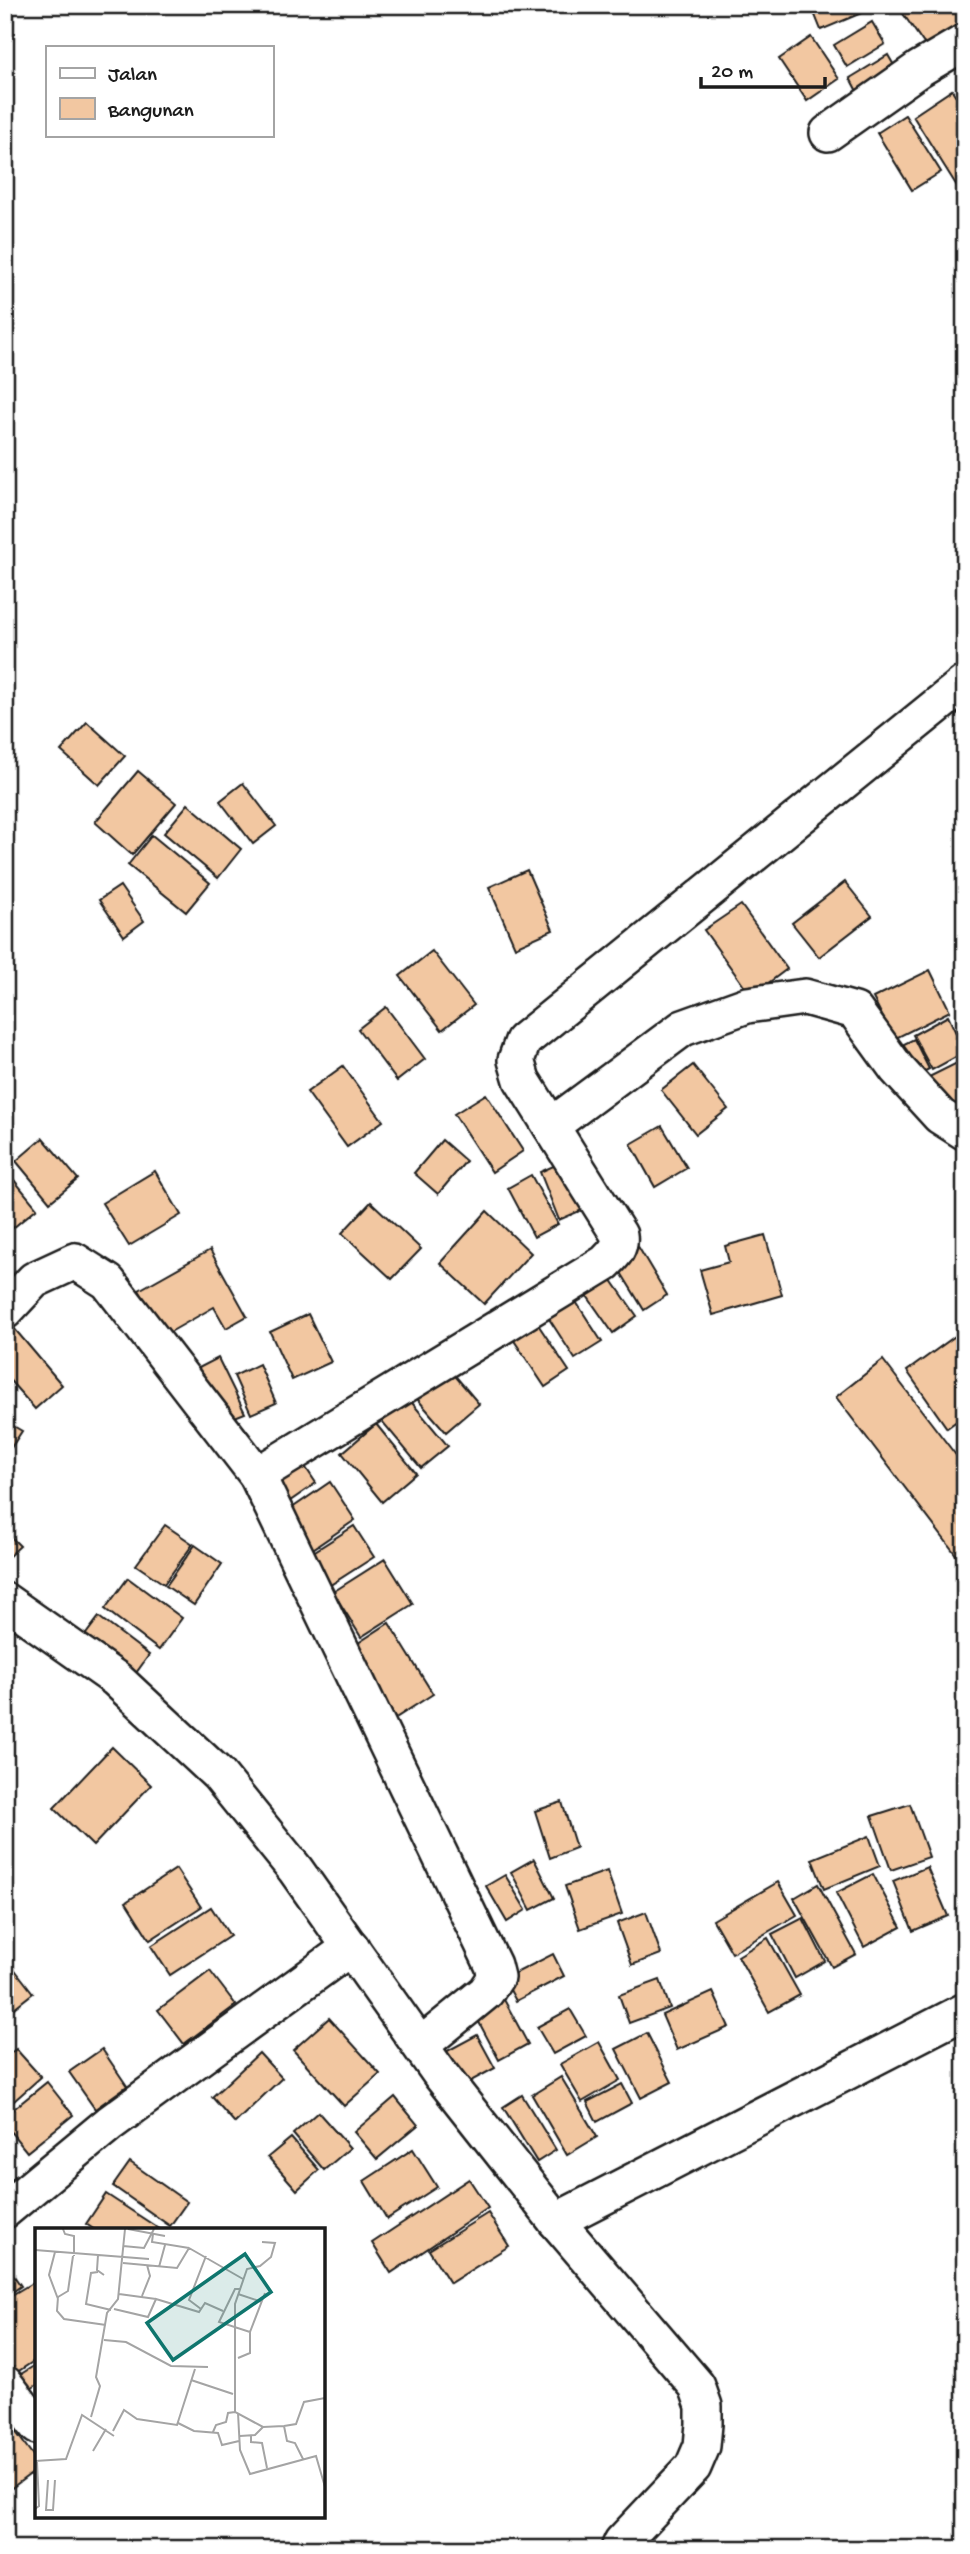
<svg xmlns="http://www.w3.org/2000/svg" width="970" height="2554" font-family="'Gochi Hand',sans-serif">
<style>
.building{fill:#f2c7a1;stroke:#1c1c1c;stroke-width:2}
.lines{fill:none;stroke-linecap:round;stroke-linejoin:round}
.minor-casing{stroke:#1c1c1c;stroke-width:40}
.minor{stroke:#fff;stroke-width:35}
.inset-road{fill:none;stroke:#a4a4a4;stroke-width:2}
.view{fill:#0f766e;fill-opacity:0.15;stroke:#0f766e;stroke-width:3.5}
.inset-edge{fill:none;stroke:#1c1c1c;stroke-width:3.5}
</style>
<rect width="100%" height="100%" fill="#fff"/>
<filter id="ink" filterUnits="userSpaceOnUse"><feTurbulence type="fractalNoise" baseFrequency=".0143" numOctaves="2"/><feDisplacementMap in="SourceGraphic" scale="14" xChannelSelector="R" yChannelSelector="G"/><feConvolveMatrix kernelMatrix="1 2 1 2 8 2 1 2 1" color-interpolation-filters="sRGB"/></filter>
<g filter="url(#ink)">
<g class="building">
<polygon points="811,5 861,5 864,12 821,30"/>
<polygon points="897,5 952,5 965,25 929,51"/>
<polygon points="872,22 885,44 847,67 834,45"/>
<polygon points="811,37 839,79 807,101 779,59"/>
<polygon points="888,55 899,74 860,97 850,78"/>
<polygon points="952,90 965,110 965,188 960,191 913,116"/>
<polygon points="905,115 941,172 912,190 877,133"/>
<polygon points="87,722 125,756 99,785 61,751"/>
<polygon points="138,771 176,803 132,855 95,822"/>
<polygon points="243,783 276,826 253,844 220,801"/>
<polygon points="188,804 241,849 218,878 164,833"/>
<polygon points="152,835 210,883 186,912 128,865"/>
<polygon points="527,870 553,930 515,947 489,887"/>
<polygon points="845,882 872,916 819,957 792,923"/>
<polygon points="120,886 144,921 124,936 99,900"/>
<polygon points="741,905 787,969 751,996 704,930"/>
<polygon points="432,951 474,1005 442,1030 400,976"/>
<polygon points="930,970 950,1011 894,1039 873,998"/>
<polygon points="386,1007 425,1059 397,1081 358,1029"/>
<polygon points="948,1016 965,1052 932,1070 913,1035"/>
<polygon points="914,1039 929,1069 912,1078 896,1048"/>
<polygon points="965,1059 965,1099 941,1111 925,1079"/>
<polygon points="693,1065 728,1109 696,1134 661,1090"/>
<polygon points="343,1066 383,1121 347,1147 307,1092"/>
<polygon points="486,1094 523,1151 492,1172 454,1114"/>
<polygon points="662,1126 687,1168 655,1187 631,1144"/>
<polygon points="43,1138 78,1179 50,1202 16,1161"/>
<polygon points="442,1140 466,1161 438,1194 414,1173"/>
<polygon points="569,1159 589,1207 559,1220 540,1172"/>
<polygon points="5,1169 37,1208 13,1228 5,1218"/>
<polygon points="155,1171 181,1215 129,1246 102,1203"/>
<polygon points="531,1175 558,1224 534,1237 508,1188"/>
<polygon points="371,1202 421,1249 392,1279 342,1233"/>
<polygon points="487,1211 531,1253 484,1304 440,1263"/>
<polygon points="765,1235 782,1295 713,1315 700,1270 729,1262 725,1246"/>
<polygon points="636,1243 667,1295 644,1310 612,1258"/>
<polygon points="210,1250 247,1316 226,1328 214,1307 165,1335 139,1290"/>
<polygon points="602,1266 637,1316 613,1333 578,1283"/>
<polygon points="571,1294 602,1342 575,1359 544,1311"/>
<polygon points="308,1314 331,1362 292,1380 270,1332"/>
<polygon points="531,1314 569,1371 545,1387 507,1330"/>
<polygon points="13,1327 62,1385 35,1409 5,1375 5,1334"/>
<polygon points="965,1329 965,1415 947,1428 907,1371"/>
<polygon points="218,1358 245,1413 222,1422 191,1372"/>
<polygon points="883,1360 965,1467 965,1557 960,1560 836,1397"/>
<polygon points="259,1364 276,1403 251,1414 234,1376"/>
<polygon points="446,1365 479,1404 446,1432 412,1393"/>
<polygon points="408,1398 448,1446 421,1468 381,1420"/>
<polygon points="5,1421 22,1431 5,1457"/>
<polygon points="376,1424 416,1473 382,1502 342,1453"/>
<polygon points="298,1456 316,1483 280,1508 262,1481"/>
<polygon points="330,1482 355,1520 304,1555 279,1517"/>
<polygon points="165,1525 193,1544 164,1584 136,1565"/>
<polygon points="354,1526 374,1557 324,1589 304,1558"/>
<polygon points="5,1531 20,1546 5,1560"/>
<polygon points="195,1545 222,1564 194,1605 166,1586"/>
<polygon points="385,1559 413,1604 361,1637 333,1592"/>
<polygon points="128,1578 182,1618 159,1650 105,1609"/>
<polygon points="99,1617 149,1655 128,1684 77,1646"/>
<polygon points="389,1623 433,1694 394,1719 349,1649"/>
<polygon points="112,1747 151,1785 93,1846 54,1808"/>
<polygon points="562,1802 576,1848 550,1858 535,1811"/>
<polygon points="910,1804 929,1857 891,1870 872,1816"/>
<polygon points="869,1836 880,1866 824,1889 812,1859"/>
<polygon points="534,1859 554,1898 531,1910 511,1872"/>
<polygon points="927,1867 948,1916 913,1931 893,1881"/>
<polygon points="176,1869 201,1907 150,1940 126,1902"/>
<polygon points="607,1871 622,1914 580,1929 565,1886"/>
<polygon points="873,1874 901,1927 864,1947 836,1893"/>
<polygon points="505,1875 526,1910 507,1922 486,1886"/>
<polygon points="778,1882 797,1915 732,1953 713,1920"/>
<polygon points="818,1884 856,1954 832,1967 794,1898"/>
<polygon points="211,1907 230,1936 170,1975 151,1946"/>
<polygon points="646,1912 661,1954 632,1965 617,1923"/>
<polygon points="803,1918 825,1961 795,1978 772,1934"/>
<polygon points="768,1938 800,1995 769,2012 738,1956"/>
<polygon points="553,1954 564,1976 516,2001 504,1979"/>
<polygon points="9,1962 33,1993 5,2015 5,1966"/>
<polygon points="210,1971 236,2005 184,2044 158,2010"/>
<polygon points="660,1980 670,2008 629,2023 619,1995"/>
<polygon points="713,1992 729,2027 677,2050 662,2015"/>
<polygon points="501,1994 528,2044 499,2060 472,2009"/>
<polygon points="570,2009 586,2036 553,2054 537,2027"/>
<polygon points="329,2018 380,2074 344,2106 293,2050"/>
<polygon points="647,2033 672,2082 641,2098 616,2049"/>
<polygon points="477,2035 495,2068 458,2088 440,2055"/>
<polygon points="599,2042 620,2080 582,2102 560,2064"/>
<polygon points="16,2049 41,2077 5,2109 5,2058"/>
<polygon points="102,2049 127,2086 95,2109 69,2072"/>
<polygon points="259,2053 282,2078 235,2123 212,2097"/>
<polygon points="561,2077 597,2137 567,2155 532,2095"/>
<polygon points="47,2082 73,2115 27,2152 5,2125 5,2116"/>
<polygon points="622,2084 632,2103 597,2122 587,2102"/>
<polygon points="522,2095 556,2150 537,2162 503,2107"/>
<polygon points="395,2097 418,2125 377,2159 354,2132"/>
<polygon points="318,2112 350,2148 324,2170 293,2134"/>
<polygon points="291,2138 319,2170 297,2190 268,2157"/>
<polygon points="413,2149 437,2187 387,2219 364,2181"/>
<polygon points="130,2162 187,2202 170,2226 113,2186"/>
<polygon points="469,2179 488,2208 391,2273 372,2243"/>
<polygon points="106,2194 161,2230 95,2230 86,2224"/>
<polygon points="488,2213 509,2246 450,2283 429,2250"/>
<polygon points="12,2273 21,2286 5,2297 5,2278"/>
<polygon points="32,2283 37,2291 37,2359 11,2376 5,2367 5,2299"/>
<polygon points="37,2364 37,2385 22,2394 13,2379"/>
<polygon points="15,2431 37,2461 37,2469 5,2493 5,2438"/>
</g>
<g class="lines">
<g class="minor-casing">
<g id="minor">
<polyline points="828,133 919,69 965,42"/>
<polyline points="551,1126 683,1028 747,1005 805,997 855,1011 897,1069 940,1116 965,1132"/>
<polyline points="5,1311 34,1280 75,1261 108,1282 257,1475 493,1965 496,1977 486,1992 421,2045"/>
<path d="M257 1475 605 1263C614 1254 621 1248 619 1235L522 1080 516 1060 523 1041 965 683"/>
<polyline points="5,1601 116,1679 218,1774 295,1869 440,2074 556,2221 697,2386 704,2406 704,2424 702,2446 693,2467 622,2542 619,2549"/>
<polyline points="5,2210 110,2123 351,1947"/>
<polyline points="556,2221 965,2011"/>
<polyline points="5,2384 37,2426"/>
</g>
</g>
<use href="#minor" class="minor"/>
</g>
</g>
<g transform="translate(35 2228)">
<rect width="290" height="290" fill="#fff"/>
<path class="inset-road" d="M28 1 30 6 39 8V28M93 1 130 8M118 6 117 14 154 20M227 14 240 15 236 29 225 38 212 41 200 76V184L228 199 249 198 261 196 269 174 290 170M88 18 109 20 119 1M0 22 114 31M20 24 14 47 23 71M63 27 62 42 69 47M38 28 33 63 23 69 22 83 29 91 71 97M88 35 142 40 154 20 208 51M124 39 130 17M63 44 56 45 51 76 76 82M84 66 121 71M203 66 227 74M107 68 115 48 112 37M79 81 113 89 121 71 164 84 170 75 188 83M166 81 154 72 171 28M215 104 230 65M69 112 91 114 136 138 173 139M203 130 215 125V104L184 94 200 61H205M156 152 198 166M203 185 205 222 215 246 281 228 290 259M56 189 65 158 61 149 72 85 83 71 90 1M143 195 159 203 183 205 187 217 204 213M249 198 252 213 260 215 268 231M78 203 89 182 102 191 142 197 160 141M178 204 181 197 191 194 193 185 200 184M216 207V214L227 215 232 240M205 208 220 207 228 199M58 223 71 201M0 233 31 231 47 187 79 208M13 252 11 282H18L20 252M0 281 4 278 2 233"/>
<path class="view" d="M210 26 236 64 138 132 112 95Z"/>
<rect width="290" height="290" class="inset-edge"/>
</g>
<rect width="970" height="2554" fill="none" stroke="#fff" stroke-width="28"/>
<rect x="14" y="14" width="942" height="2526" fill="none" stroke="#1c1c1c" stroke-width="2.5" filter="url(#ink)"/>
<rect x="46" y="46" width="228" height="91" fill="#ffffff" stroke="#a4a4a4" stroke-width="2"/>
<rect x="60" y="68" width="35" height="10" fill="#ffffff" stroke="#a4a4a4" stroke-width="2"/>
<text x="108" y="80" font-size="21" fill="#1c1c1c">Jalan</text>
<rect x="60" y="98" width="35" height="21" fill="#f2c7a1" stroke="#a4a4a4" stroke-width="2"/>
<text x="108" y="116" font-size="21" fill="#1c1c1c">Bangunan</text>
<path d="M701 77v10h124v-10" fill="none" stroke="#1c1c1c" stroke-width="3.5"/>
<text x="711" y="77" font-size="21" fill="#1c1c1c" stroke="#ffffff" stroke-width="5" paint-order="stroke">20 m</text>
</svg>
